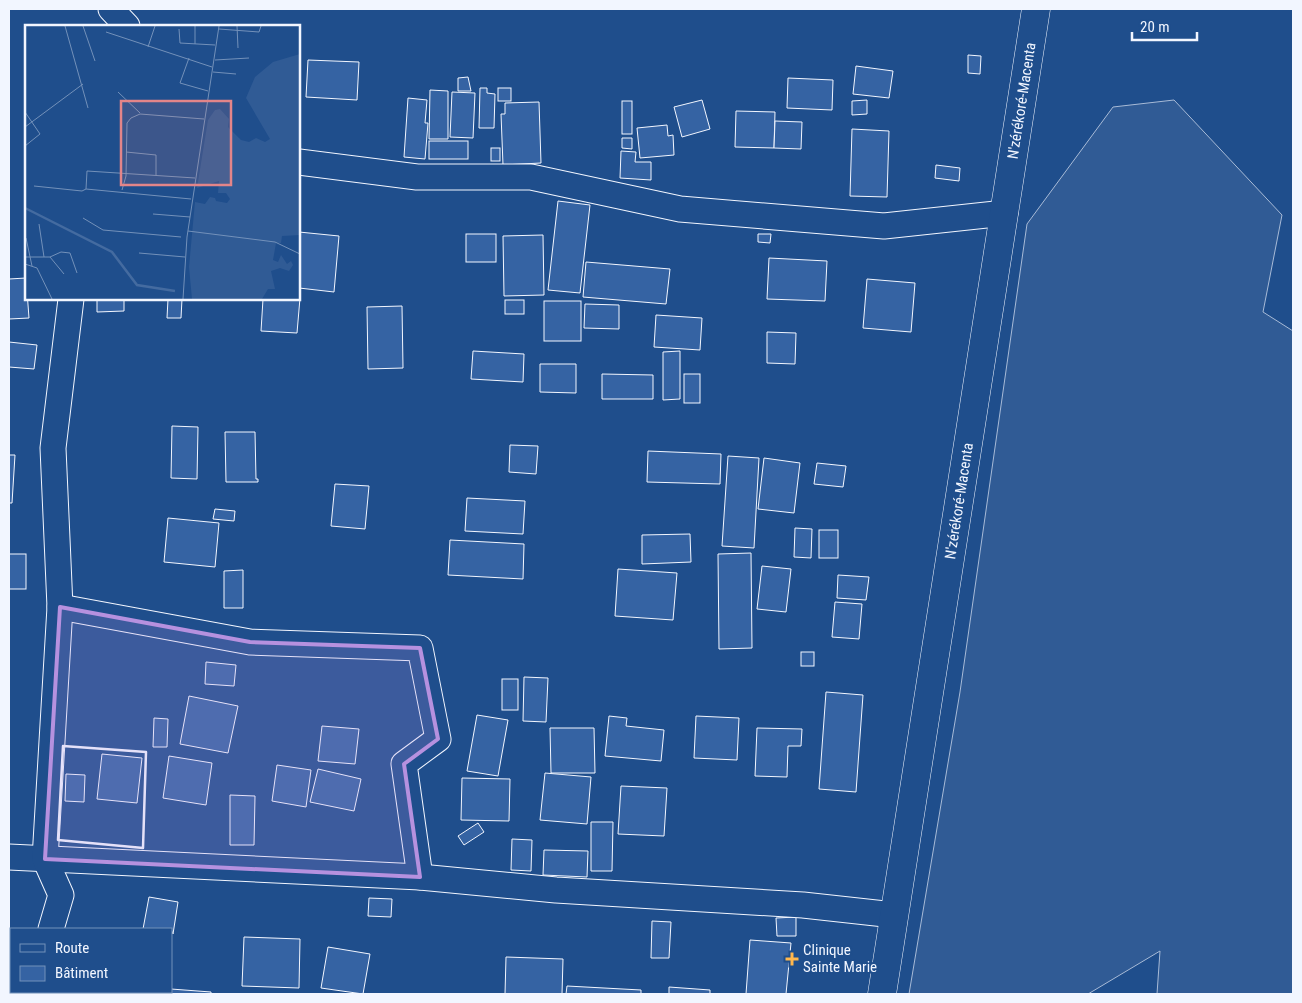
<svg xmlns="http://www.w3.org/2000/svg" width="1302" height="1003" font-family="'Roboto Condensed',sans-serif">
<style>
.built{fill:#305b95;stroke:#a8bbd7}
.building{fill:#3563a3;stroke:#f2f6ff}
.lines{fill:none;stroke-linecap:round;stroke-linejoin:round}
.minor-casing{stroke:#f2f6ff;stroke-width:27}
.highway-casing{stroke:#f2f6ff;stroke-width:29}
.minor{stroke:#1f4e8c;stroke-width:25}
.highway{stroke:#1f4e8c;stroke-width:28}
.wall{stroke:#f2f6ff;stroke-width:2.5}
.marked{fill:#b691df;fill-opacity:0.2;stroke:#b691df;stroke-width:4;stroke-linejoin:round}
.poi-dot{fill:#ffb74d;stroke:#1f4e8c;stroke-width:2}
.labels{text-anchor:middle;stroke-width:4;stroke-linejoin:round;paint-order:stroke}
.street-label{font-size:15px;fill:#f2f6ff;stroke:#1f4e8c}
.poi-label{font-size:15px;fill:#f2f6ff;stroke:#1f4e8c;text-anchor:start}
.inset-river{fill:none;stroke:#446ba0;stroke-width:2.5}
.inset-road{fill:none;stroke:#7391ba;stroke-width:1}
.view{fill:#e38589;fill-opacity:0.15;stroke:#e38589;stroke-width:2.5}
.inset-edge{fill:none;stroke:#f2f6ff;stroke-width:2.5}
</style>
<rect width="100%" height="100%" fill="#1f4e8c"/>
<polygon class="built" points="1174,100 1282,215 1263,312 1293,331 1293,994 1157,994 1160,951 1088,994 909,994 960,692 1027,224 1113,107"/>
<g class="building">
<polygon points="968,55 981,56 980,74 968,73"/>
<polygon points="308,60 359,62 357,100 306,97"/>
<polygon points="856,66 893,71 889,98 853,94"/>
<polygon points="468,77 471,91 458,91 458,78"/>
<polygon points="788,78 833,80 832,110 787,108"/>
<polygon points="480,88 487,88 487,93 495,94 494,128 479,128"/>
<rect x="498" y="88" width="13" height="13"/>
<polygon points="430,90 448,91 448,139 429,139"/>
<polygon points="452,92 475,93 473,138 450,137"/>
<polygon points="408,98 427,100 425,123 428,123 425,159 404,157"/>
<polygon points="702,100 710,129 682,137 674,107"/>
<polygon points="867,100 867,114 852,115 852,101"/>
<rect x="622" y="101" width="10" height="33"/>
<polygon points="539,102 541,163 503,165 501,114 505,114 505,103"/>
<polygon points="736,111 775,112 774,148 735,147"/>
<polygon points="775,121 802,122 801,149 774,148"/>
<polygon points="667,125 668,136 673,135 674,155 640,158 637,128"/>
<polygon points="852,129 889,131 887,197 850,196"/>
<polygon points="622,138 632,138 632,149 622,148"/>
<rect x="429" y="141" width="39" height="18"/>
<rect x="491" y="148" width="9" height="13"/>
<polygon points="621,151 636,152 635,162 651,162 651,180 620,178"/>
<polygon points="936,165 960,168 959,181 935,178"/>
<polygon points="558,201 590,205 580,293 548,290"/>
<polygon points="299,232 339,236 334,292 299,288"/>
<rect x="466" y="234" width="30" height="28"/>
<polygon points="758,234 771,234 770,243 758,242"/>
<polygon points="543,235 544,295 504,296 503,236"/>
<polygon points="769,258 827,261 825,301 767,299"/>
<polygon points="586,262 670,269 666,304 583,297"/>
<polygon points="26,278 29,318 9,319 9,279"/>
<polygon points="867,279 915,283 911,332 863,328"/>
<polygon points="300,298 297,333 261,331 263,299"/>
<polygon points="97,299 124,299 124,311 97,312"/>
<polygon points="168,299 182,299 181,318 167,318"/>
<rect x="505" y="300" width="19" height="14"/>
<rect x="544" y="301" width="37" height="40"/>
<polygon points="585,304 619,305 619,329 584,328"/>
<polygon points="402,306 403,368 368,369 367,307"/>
<polygon points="656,315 702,318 700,350 654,347"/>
<polygon points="767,332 796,333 795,364 767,363"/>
<polygon points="9,342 37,345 34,369 9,367"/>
<polygon points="473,351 524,354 523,382 471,379"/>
<polygon points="680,351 680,399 663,400 663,352"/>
<polygon points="540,364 576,364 576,393 540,392"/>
<polygon points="602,374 653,375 653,399 602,399"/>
<rect x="684" y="374" width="16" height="29"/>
<polygon points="172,426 198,427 197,479 171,478"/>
<polygon points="225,432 255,432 256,479 258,479 258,482 226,482"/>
<polygon points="510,445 538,446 536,474 509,472"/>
<polygon points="648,451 721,454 720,484 647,482"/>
<polygon points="9,455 15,455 12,503 9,503"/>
<polygon points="728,456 759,458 754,548 722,546"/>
<polygon points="764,458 800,463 794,513 758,509"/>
<polygon points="817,463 846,466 843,487 814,484"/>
<polygon points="335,484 369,486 365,529 331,526"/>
<polygon points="467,498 525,501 523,534 465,531"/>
<polygon points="215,509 235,511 234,521 213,519"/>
<polygon points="168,518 219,523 215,567 164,562"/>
<polygon points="795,528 812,529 811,558 794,557"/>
<rect x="819" y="530" width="19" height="28"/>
<polygon points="690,534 691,562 642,564 642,535"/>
<polygon points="450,540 524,544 523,579 448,575"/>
<polygon points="751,553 752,648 719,649 718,554"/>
<rect x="9" y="554" width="17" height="35"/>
<polygon points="762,566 791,569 786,612 757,609"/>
<polygon points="618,569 677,573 673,620 615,616"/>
<polygon points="243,570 243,608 224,608 224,571"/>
<polygon points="838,575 869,577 866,600 837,598"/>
<polygon points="835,602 862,604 859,639 832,637"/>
<rect x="801" y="652" width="13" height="14"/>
<polygon points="206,662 236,665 234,686 205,684"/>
<polygon points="524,677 548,678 546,722 523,721"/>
<rect x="502" y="679" width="16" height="31"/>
<polygon points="826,692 863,695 856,792 819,789"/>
<polygon points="189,696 238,706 228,753 180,744"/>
<polygon points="477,715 508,720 498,776 467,771"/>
<polygon points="609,716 627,718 626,726 664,730 661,761 605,756"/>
<polygon points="696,716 739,718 737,760 694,758"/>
<polygon points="154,718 168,719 167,747 153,747"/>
<polygon points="322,726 359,729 355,764 318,761"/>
<polygon points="550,728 594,728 595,773 551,773"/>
<polygon points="757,728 802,729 801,746 788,746 787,777 755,776"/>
<polygon points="102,754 142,758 137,803 97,799"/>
<polygon points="169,756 212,763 206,805 163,798"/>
<polygon points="277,765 311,770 306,807 272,801"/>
<polygon points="318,769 361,779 354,811 310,802"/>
<polygon points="545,773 591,777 587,824 540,820"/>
<polygon points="66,774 85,775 84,802 65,801"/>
<polygon points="462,778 510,779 509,821 461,820"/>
<polygon points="621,786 667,788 664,836 618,834"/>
<polygon points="230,795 255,796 254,845 230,845"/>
<polygon points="591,822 613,822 612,871 591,871"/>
<polygon points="478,823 484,832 464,845 458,836"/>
<polygon points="512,839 532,840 531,871 511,870"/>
<polygon points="544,850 588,851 587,877 543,875"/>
<polygon points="149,897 178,902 173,934 171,929 143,929"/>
<polygon points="369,898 392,899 391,917 368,916"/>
<polygon points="796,917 796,936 777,936 776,918"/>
<polygon points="652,921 671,922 669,958 651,958"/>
<polygon points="244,937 300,939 299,988 242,986"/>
<polygon points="750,940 791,943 786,994 746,994"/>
<polygon points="328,947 370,954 363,994 321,988"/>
<polygon points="506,957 563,959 562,994 505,994"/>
<polygon points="567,986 641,990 641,994 566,994"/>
<polygon points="669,987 710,990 710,994 669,994"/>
<polygon points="171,989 211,992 211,994 119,994 119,992 171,992"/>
</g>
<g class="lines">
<g class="minor-casing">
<g id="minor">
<polyline points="111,9 127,26"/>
<polyline points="299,162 417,177 531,177 680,209 884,226 1005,213"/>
<polyline points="60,607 250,642 420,648 438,739 404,764 420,877"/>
<polyline points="9,857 420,877 556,890 803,905 894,915"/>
<polyline points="51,929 61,895 45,859 60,607 53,448 71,299"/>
<polyline points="31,994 32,992"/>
</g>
</g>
<g class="highway-casing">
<g id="highway">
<path id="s1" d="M882 994 1036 9"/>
</g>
</g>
<use href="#minor" class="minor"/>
<use href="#highway" class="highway"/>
<polygon class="wall" points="63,746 146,752 143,848 58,840"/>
</g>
<path class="marked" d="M60 607 250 642 420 648 438 739 404 764 420 877 45 859Z"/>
<path class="poi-dot" d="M789.5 951.5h5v5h5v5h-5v5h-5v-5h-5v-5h5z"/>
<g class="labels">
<g class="street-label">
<text dy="5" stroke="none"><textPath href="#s1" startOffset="904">N'zérékoré-Macenta</textPath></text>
<text dy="5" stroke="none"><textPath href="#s1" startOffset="499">N'zérékoré-Macenta</textPath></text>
</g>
<g class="poi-label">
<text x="803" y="955">Clinique<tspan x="803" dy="17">Sainte Marie</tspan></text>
</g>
</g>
<g transform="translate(25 25)">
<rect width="275" height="275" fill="#1f4e8c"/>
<path d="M275 29V210L257 211 256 218H251L248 235 253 237 256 230 262 239 266 236 268 240 264 246 255 243 246 246 250 264H243L237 274H167L164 242 170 177 180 179 185 172 190 173 191 176 202 178 205 174 201 168H193L194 156 172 163 183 95 190 85 195 84 204 94 203 102 216 115 224 117 231 113 240 117 245 114 221 73 230 52 248 37Z" fill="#305b95"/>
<path class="inset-river" d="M0 183 87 227 112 260 150 266"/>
<path class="inset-road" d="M40 1 63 83M58 1 70 36M170 1V19M212 1 213 23M154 4 155 18 190 20M194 4 234 7 236 1M81 7 187 42M123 22 130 1M164 33 155 58 183 66M190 35 224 33M188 47 211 49M93 67 115 88M0 87 15 109 0 121M0 102 58 59M101 127 131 130V150M9 161 57 166 61 164M97 165 101 151 102 98 106 93 115 89 179 94M166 174 61 164 62 146 170 153M128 189 165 192M58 193 78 205 156 212M14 199 19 232M163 206 250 217 275 229M1 213 7 241M114 228 160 232M0 232H25L39 249M25 232 36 227 45 228 52 248M0 239 12 243 27 274M158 274 162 212 194 1"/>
<path class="view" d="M96 76H206V160H96Z"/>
<rect width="275" height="275" class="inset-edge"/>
</g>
<rect width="1302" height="1003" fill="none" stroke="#f2f6ff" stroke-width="20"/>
<rect x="10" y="928" width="162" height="65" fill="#1f4e8c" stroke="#7391ba"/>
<rect x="20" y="944" width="25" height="8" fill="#1f4e8c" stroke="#7391ba"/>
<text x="55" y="953" font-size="15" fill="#f2f6ff">Route</text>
<rect x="20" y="966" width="25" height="15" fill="#3563a3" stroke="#7391ba"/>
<text x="55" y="978" font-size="15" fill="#f2f6ff">Bâtiment</text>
<path d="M1132 32v8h65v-8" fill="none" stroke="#f2f6ff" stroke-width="2.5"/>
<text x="1140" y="32" font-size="15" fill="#f2f6ff" stroke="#1f4e8c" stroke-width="4" paint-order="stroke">20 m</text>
</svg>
